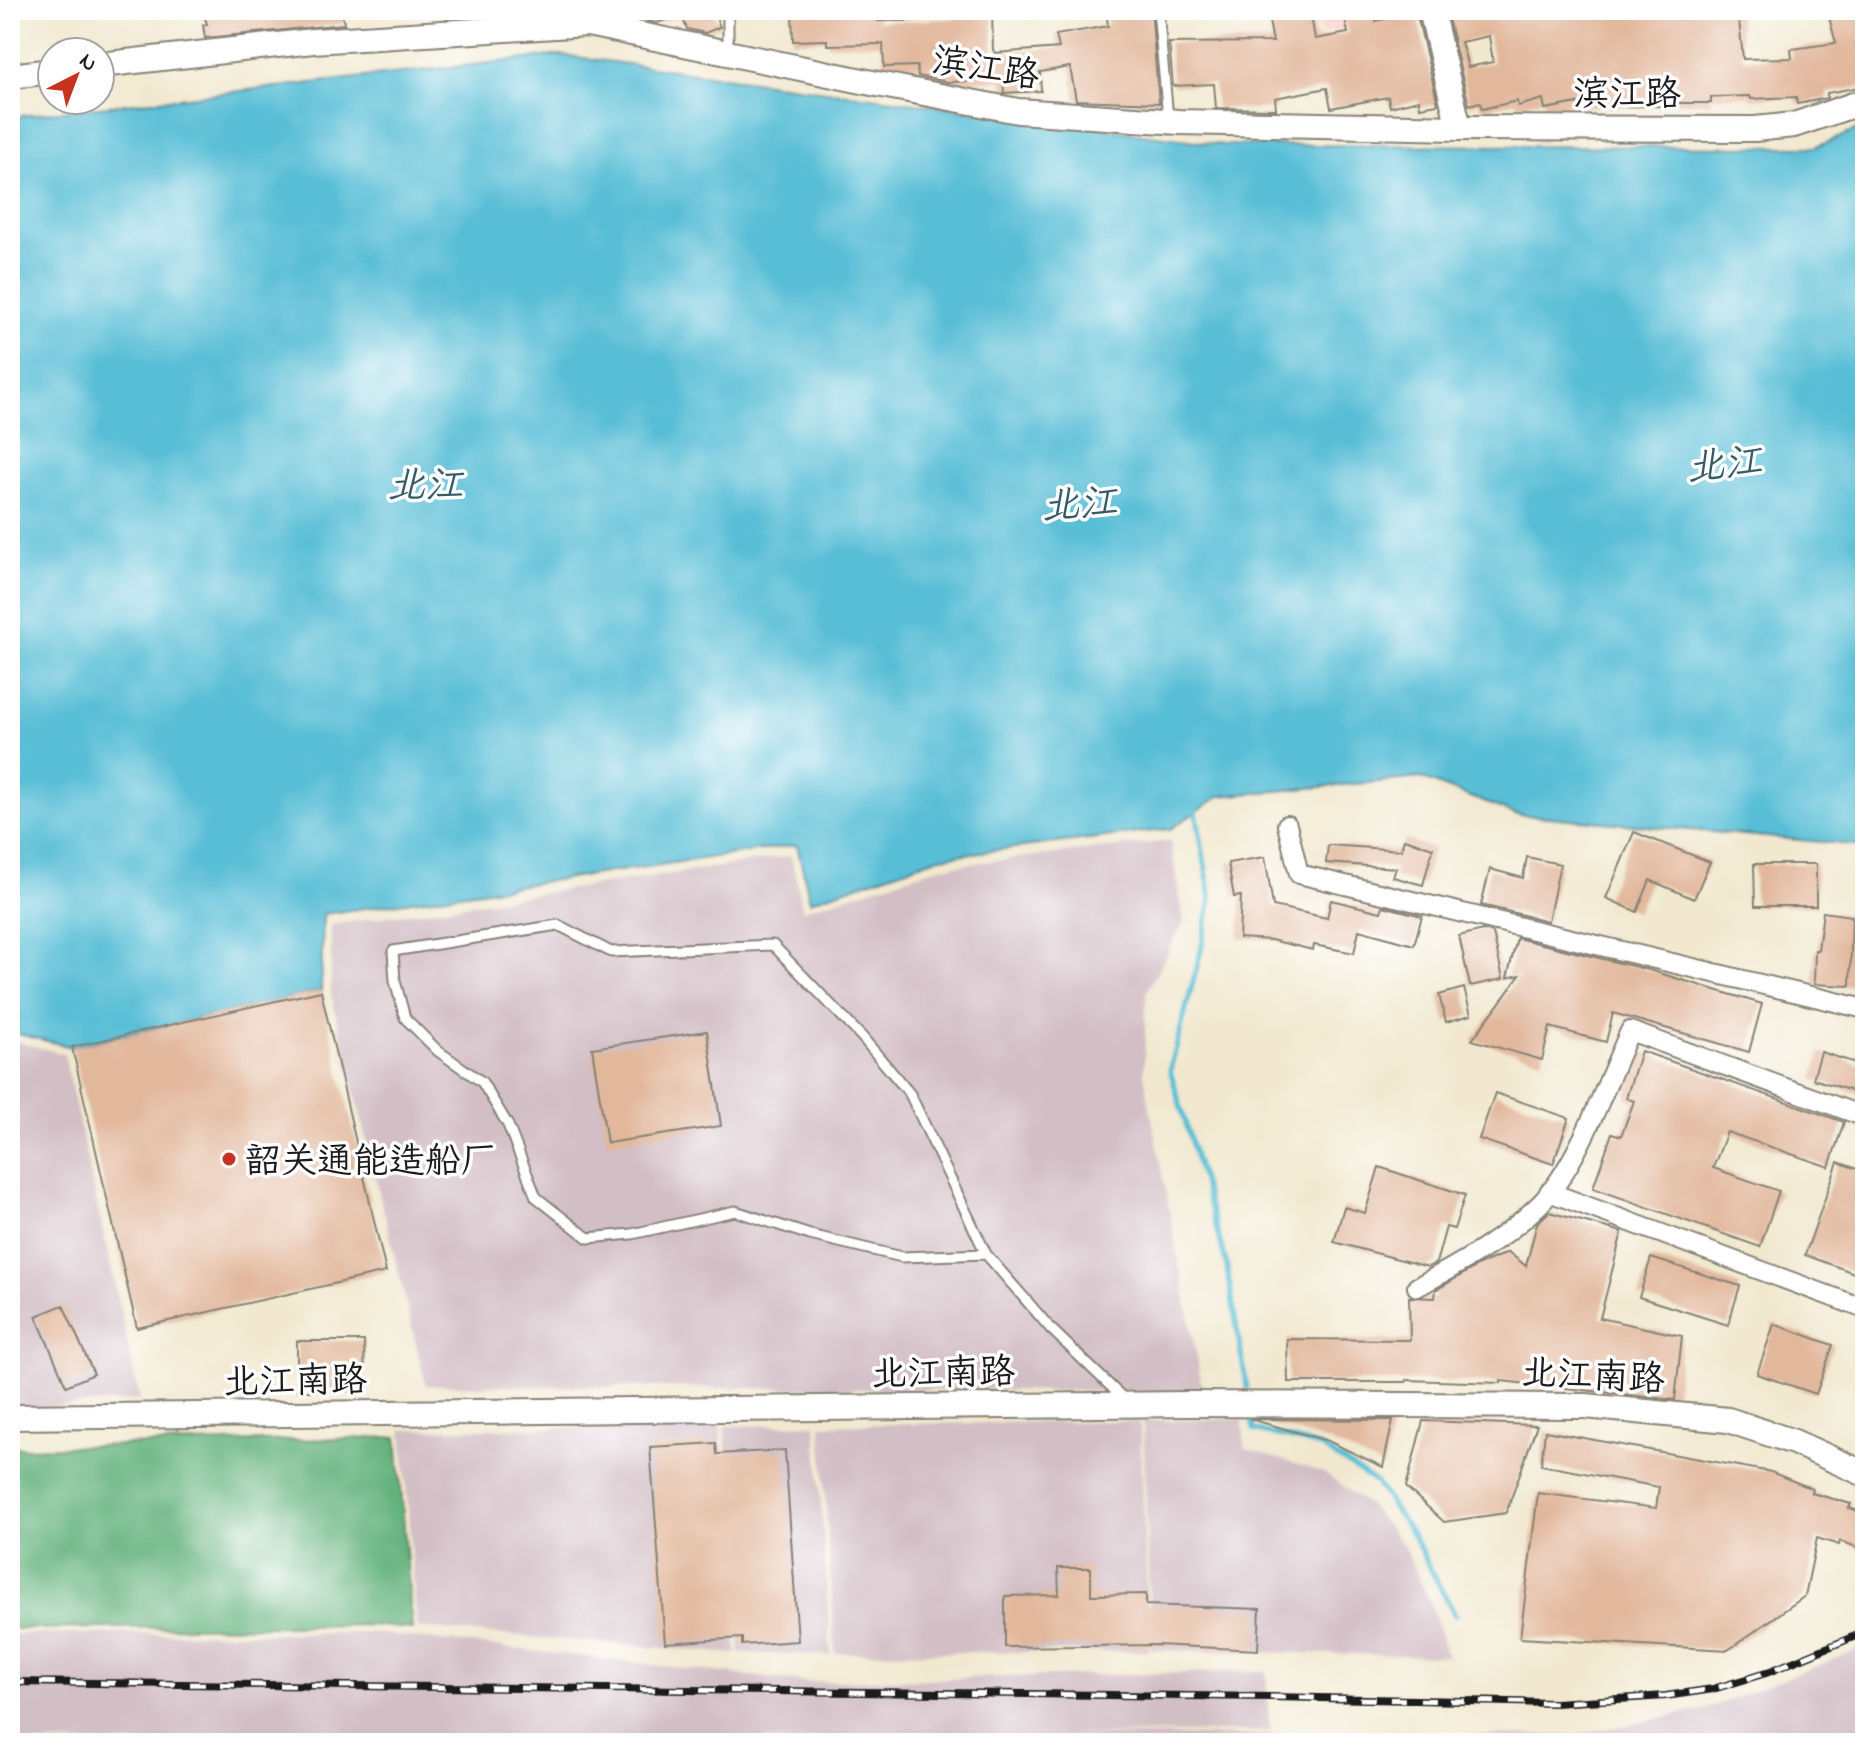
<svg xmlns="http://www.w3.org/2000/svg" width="1875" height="1753" font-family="'Indie Flower','LXGW WenKai TC',sans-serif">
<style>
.built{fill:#f7d0cf}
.industrial{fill:#d2bec5}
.forest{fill:#64b27d;stroke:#40674c;stroke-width:2}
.water{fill:#58bed6;stroke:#3a6d79;stroke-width:2}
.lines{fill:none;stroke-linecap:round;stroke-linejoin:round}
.stream{stroke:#58bed6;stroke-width:5}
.building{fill:#e2b89c;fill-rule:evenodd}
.service-casing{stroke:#868276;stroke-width:13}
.minor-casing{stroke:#868276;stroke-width:22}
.tertiary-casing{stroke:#868276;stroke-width:28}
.path{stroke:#868276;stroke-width:3;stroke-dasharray:2 6;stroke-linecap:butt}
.service{stroke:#fff;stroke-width:9}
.minor{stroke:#fff;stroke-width:18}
.tertiary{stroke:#fff;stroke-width:24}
.rail-casing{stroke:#1c1c1c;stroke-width:8}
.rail{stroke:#fff;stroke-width:5;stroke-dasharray:15;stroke-linecap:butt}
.poi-dot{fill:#c8321e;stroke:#fff;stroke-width:3}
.labels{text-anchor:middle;stroke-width:7;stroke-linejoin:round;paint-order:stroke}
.street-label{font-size:36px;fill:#1c1c1c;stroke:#fff}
.poi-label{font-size:36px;fill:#1c1c1c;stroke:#fff;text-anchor:start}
.water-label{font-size:38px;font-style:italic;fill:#345d66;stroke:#fff}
</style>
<rect width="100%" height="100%" fill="#fff"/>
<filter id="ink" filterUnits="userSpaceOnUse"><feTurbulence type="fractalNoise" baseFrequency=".0125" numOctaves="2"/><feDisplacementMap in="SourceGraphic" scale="16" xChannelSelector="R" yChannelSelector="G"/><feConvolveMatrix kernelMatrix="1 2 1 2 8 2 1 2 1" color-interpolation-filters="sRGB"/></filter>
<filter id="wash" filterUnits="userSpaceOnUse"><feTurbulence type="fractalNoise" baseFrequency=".006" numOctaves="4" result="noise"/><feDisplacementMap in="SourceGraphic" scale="32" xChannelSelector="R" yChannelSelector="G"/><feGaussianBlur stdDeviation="1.8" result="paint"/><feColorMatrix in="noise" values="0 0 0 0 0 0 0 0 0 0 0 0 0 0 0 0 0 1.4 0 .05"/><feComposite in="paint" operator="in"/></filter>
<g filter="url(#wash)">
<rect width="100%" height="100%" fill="#f1e8cf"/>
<polygon class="built" points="1316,10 1388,10 1390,20 1321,33"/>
<g class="industrial">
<polygon points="1170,841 1184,921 1146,993 1144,1075 1203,1392 426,1385 331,994 331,925 791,856 803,910 941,867"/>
<polygon points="10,1040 64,1054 140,1400 38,1408 10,1403"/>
<polygon points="1242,1419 1245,1448 1324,1473 1369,1505 1403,1545 1431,1604 1447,1656 1151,1650 1143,1421"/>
<polygon points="1140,1421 1149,1651 835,1653 821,1425"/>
<polygon points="816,1424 831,1655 740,1653 725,1426"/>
<polygon points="720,1426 737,1654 417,1628 402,1430"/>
<polygon points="374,1633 803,1682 1266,1671 1270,1731 1044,1736 1577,1735 1706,1709 1865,1647 1865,1743 699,1743 850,1738 498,1743 10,1743 10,1634"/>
</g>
<polygon class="forest" points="397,1437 412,1629 367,1625 10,1629 10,1446 25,1448"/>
<polygon class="water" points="561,55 1224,145 1816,147 1865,127 1865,846 1515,814 1421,778 1220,796 1170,829 940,857 810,901 797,845 323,914 321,991 72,1047 10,1032 10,117"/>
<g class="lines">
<g class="stream">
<polyline points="1195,805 1211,899 1200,955 1170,1070 1226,1262 1247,1388"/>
<polyline points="1252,1420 1254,1430 1319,1446 1375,1482 1412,1534 1455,1615"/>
</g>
</g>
<g id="blocks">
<g class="building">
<polygon points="202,10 341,10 344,24 205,38 203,25 207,24"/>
<polygon points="643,10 713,10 720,27 705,33 687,29 681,15 657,23 647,21"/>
<polygon points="792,10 877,10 878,21 910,21 962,18 962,11 992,11 993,50 995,53 1059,48 1056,35 1108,26 1106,10 1151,10 1159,103 1076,100 1070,67 1040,72 1041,91 1004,93 1003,80 948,82 918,76 917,66 884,67 883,44 827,45 827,40 793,41"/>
<polygon points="1267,10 1310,10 1315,39 1348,33 1343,10 1374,10 1376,21 1416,11 1438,104 1420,107 1419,100 1390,107 1388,97 1331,108 1327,88 1275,98 1276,109 1216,108 1214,84 1173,86 1169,43 1273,42"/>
<path d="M1446 10H1738L1743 59 1792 58 1791 49 1836 43 1827 10H1865V86L1827 93V98L1797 104 1796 97 1751 99 1750 96 1711 97V103H1661V106L1579 107 1578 103 1545 109 1543 99 1518 106 1517 101 1482 109 1480 102 1469 105ZM1489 36 1493 62 1468 67 1461 42Z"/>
<polygon points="1634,832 1710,862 1694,899 1650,880 1637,912 1606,898"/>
<polygon points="1404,839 1433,848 1423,885 1393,877 1396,868 1326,863 1328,845 1401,850"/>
<polygon points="1265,857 1273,906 1327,918 1331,900 1381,912 1383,906 1422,916 1414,945 1359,930 1354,953 1314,945 1313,950 1271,940 1239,938 1241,896 1234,897 1228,863"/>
<polygon points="1527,857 1560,864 1548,921 1481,905 1490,869 1523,878"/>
<polygon points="1754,864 1816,864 1816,906 1755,906"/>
<polygon points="1823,912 1852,916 1850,986 1814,984 1815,950 1818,950"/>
<polygon points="1483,930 1493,933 1503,979 1470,986 1459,936"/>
<polygon points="1517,938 1649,970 1762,1004 1749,1052 1613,1013 1606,1042 1550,1027 1542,1060 1472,1040 1520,975 1507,978"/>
<polygon points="1464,988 1471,1015 1446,1022 1439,995"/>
<polygon points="321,991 386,1272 137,1328 72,1047"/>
<polygon points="707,1031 721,1126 607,1143 592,1048"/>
<polygon points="1641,1051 1844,1122 1829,1167 1727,1132 1713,1168 1779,1191 1760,1247 1593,1188 1612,1133 1621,1136 1634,1101 1626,1098"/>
<polygon points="1821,1052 1865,1066 1865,1095 1813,1079"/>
<polygon points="1495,1093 1569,1118 1553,1164 1479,1139"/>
<polygon points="1838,1162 1865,1172 1865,1277 1805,1255"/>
<polygon points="1379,1167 1465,1195 1454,1229 1446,1227 1436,1263 1428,1267 1334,1242 1344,1207 1365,1213"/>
<polygon points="1549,1212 1622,1232 1600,1318 1682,1336 1675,1400 1501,1381 1501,1383 1406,1380 1406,1382 1288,1382 1287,1339 1410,1340 1409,1297 1435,1298 1436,1290 1479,1265 1508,1252 1526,1266 1537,1223"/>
<polygon points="1651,1258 1740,1286 1728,1325 1639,1297"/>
<polygon points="63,1305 94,1374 66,1386 36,1316"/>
<polygon points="1774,1324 1833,1345 1816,1394 1757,1374"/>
<polygon points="297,1341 364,1341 365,1391 297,1391"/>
<polygon points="1250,1419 1393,1420 1383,1467 1328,1441"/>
<polygon points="1423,1421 1537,1425 1506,1513 1444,1522 1406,1487"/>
<polygon points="1545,1431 1771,1472 1813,1489 1812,1493 1851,1504 1849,1508 1865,1513 1865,1550 1840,1541 1839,1545 1817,1538 1805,1596 1728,1650 1520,1638 1538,1493 1656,1508 1659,1487 1541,1465"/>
<polygon points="716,1443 717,1454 785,1450 798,1641 742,1645 742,1638 665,1643 650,1447"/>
<polygon points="1058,1568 1091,1568 1091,1595 1146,1594 1146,1605 1260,1609 1258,1650 1156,1645 1005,1647 1005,1596 1059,1595"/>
</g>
</g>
</g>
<g filter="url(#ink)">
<use href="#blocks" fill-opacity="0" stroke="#868276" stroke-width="2"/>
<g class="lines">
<g class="service-casing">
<g id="service">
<polyline points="1158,10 1168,118"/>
<polyline points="728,51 728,10"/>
<polyline points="986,1254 902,1257 810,1235 735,1211 632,1234 588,1238 536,1197 508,1125 482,1082 438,1051 405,1018 395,981 393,951 558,925 611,952 773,945 862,1037 910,1094 986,1254 1051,1329 1126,1401"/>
</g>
</g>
<g class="minor-casing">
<g id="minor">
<polyline points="1287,825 1299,874 1865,1009"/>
<polyline points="1549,1192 1865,1309"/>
<path d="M1417 1287C1460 1264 1503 1240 1539 1205 1577 1168 1607 1081 1630 1031L1865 1117"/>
</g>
</g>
<g class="tertiary-casing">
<g id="tertiary">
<polyline points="1431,10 1459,128"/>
<polyline points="100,65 313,41 588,24 872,83 1018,111 1179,122 1459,128 1755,129 1794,125 1865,101"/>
<polyline points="10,76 52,71"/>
<polyline points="10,1417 1188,1404 1585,1406 1728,1420 1794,1442 1865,1474"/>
</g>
</g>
<polyline class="path" points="307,10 309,21"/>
<use href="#service" class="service"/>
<use href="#minor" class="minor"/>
<use href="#tertiary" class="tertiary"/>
<g class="rail-casing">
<polyline id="rail" points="10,1682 1271,1697 1555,1703 1666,1696 1713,1689 1766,1673 1865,1632"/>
</g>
<use href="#rail" class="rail"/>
</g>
</g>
<circle class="poi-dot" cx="229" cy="1159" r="8"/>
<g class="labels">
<g class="street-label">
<text transform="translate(986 66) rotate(9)" y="13">滨江路</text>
<text x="1627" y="105">滨江路</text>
<text transform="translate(943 1371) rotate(-1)" y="13">北江南路</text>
<text transform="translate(1593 1374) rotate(3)" y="13">北江南路</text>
<text transform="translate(295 1379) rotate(-1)" y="13">北江南路</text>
</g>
<g class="poi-label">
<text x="245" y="1172">韶关通能造船厂</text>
</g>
<g class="water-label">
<text transform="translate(1724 463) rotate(-6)" y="13">北江</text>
<text x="425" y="497">北江</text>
<text transform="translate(1079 503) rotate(-4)" y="13">北江</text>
</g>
</g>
<rect width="1875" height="1753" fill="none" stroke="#fff" stroke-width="40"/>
<g transform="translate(76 76) rotate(42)"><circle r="38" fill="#ffffff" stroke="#a4a4a4" stroke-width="2"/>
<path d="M0-6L14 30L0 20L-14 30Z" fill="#c8321e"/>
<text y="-12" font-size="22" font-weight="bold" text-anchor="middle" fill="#1c1c1c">N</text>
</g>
</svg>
